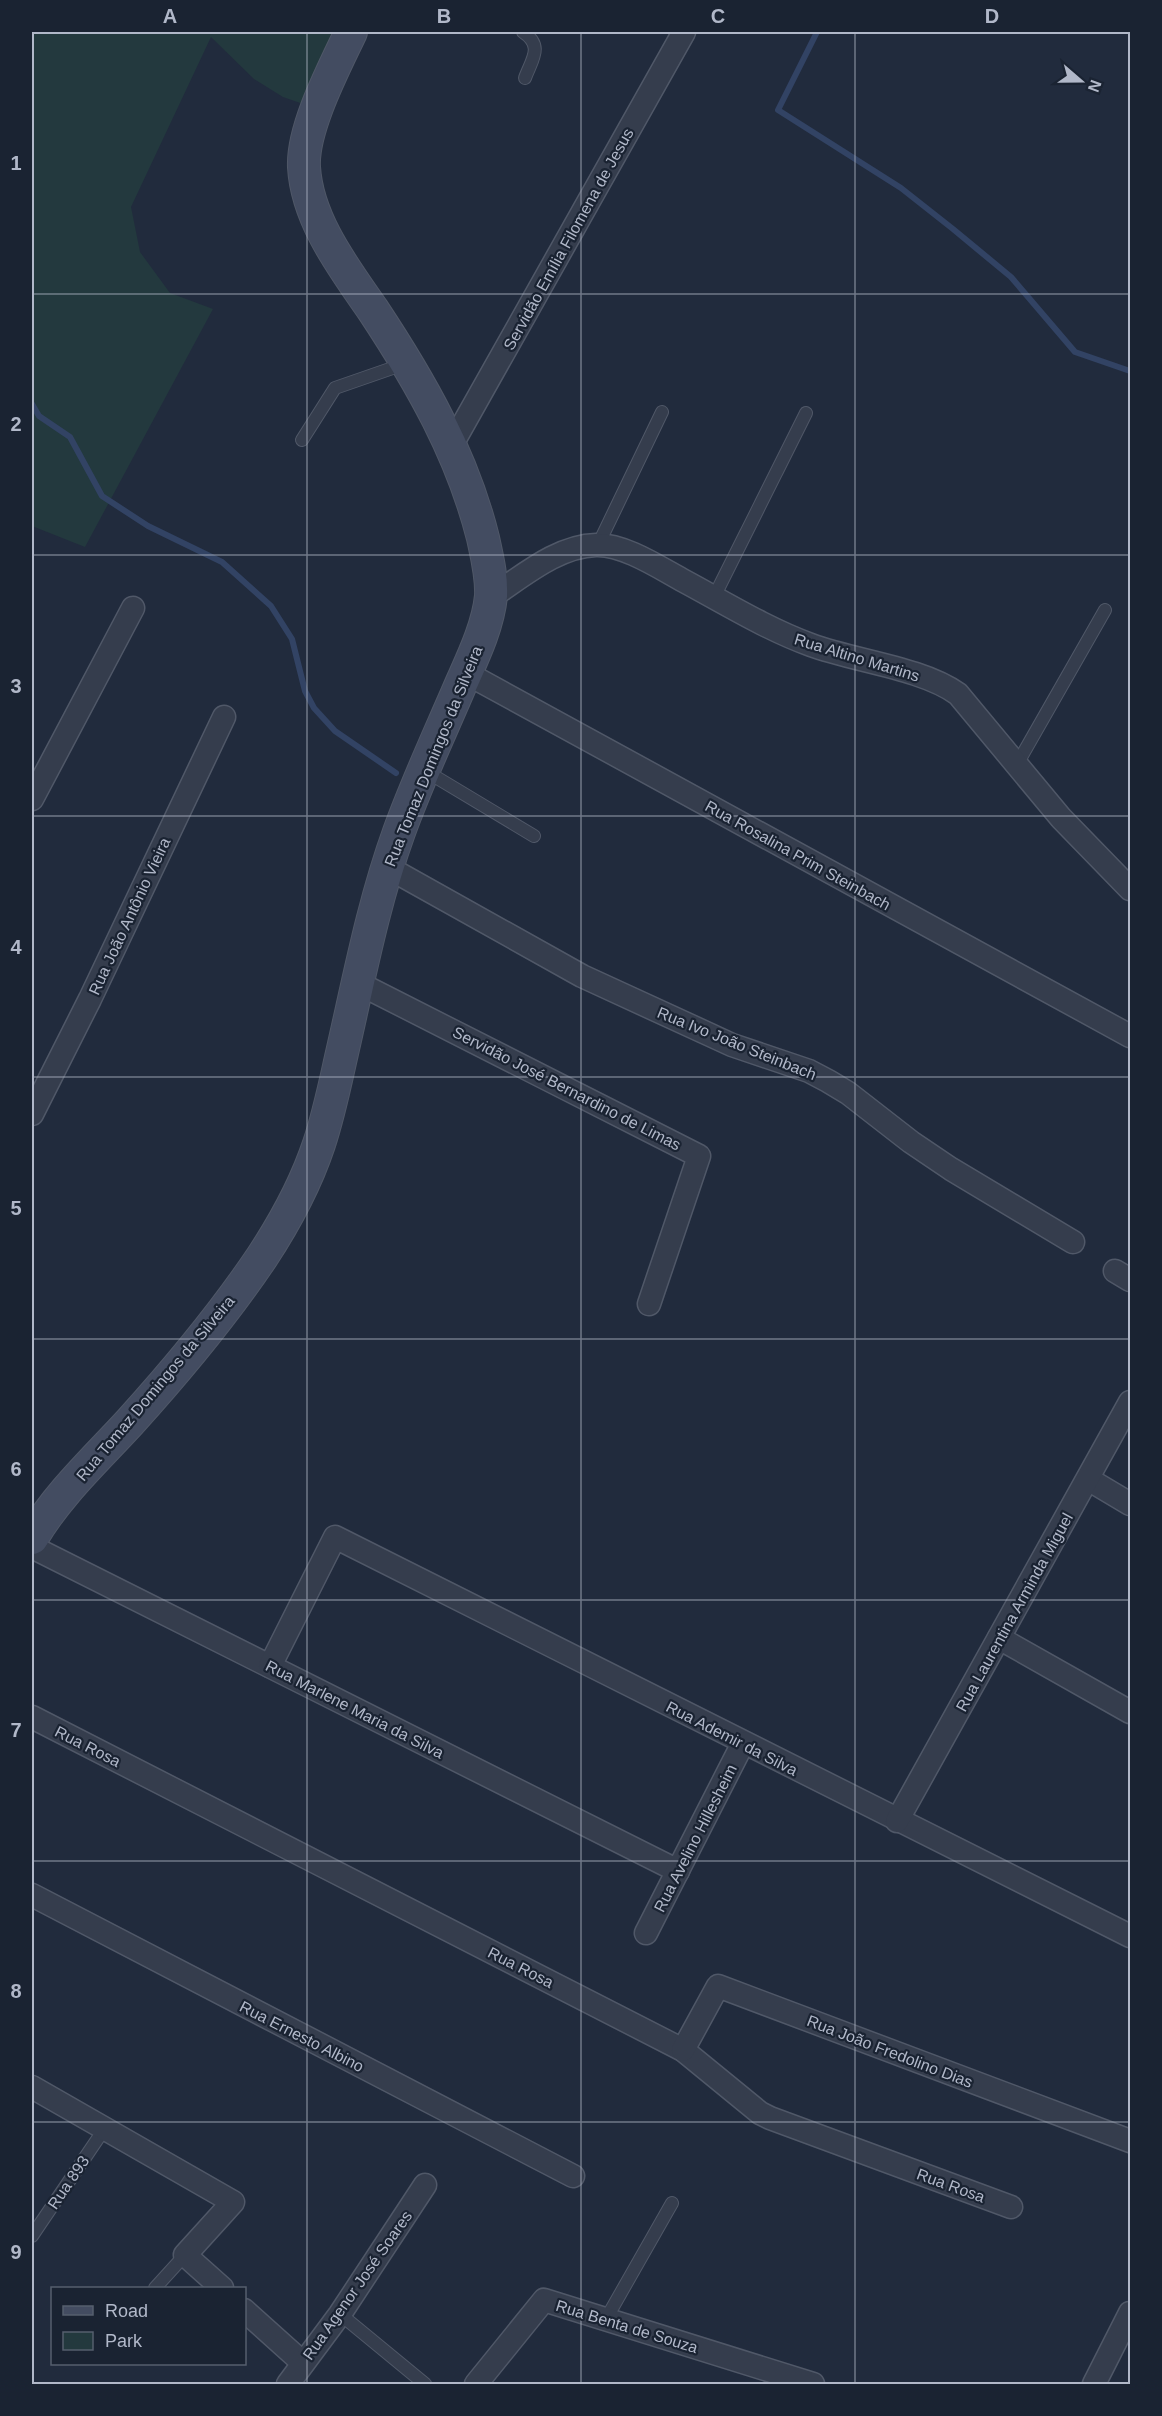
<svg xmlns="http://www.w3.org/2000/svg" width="1162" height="2416" font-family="Helvetica,sans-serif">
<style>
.green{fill:#23393e}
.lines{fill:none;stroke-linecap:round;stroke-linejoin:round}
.stream{stroke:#324364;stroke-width:6}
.service-casing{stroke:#505868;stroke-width:14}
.minor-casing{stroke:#505868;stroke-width:25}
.secondary-casing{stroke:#505868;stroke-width:34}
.service{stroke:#353d4d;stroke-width:12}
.minor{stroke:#353d4d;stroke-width:22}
.secondary{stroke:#434c61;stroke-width:32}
.grid{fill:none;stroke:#b1b8c9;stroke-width:1.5;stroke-opacity:0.55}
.labels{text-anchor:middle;stroke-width:4.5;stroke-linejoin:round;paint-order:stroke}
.street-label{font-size:16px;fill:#b1b8c9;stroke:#1a2332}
.neatline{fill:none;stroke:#b1b8c9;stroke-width:2}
.grid-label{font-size:20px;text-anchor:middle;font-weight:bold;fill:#b1b8c9}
</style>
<rect width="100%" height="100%" fill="#212b3d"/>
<polygon class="green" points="32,32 344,32 309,106 283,97 254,79 211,37 131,207 140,252 170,293 213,309 85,547 32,526"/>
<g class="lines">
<g class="stream">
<polyline points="817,32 778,110 901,188 953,229 1011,277 1075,352 1130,371"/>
<polyline points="32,404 39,416 70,437 102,496 148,526 222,562 271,606 292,639 305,691 314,708 335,731 396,773"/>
</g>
<g class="service-casing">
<g id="service">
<path d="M523 32C544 46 532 59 525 78"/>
<polyline points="302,440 335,388 407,363"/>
<polyline points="598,545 662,412"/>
<polyline points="714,597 806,413"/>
<polyline points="1016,766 1105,610"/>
<polyline points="424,770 534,836"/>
<polyline points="32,2236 105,2128"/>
<polyline points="155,2288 185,2255"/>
<polyline points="340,2314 425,2384"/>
<polyline points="606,2319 672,2203"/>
</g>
</g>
<g class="minor-casing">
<g id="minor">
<polyline points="451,446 684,32"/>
<path d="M491 597C522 577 557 546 596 545 624 544 660 568 684 581 725 603 767 629 811 645 854 661 922 668 958 694L1061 818 1130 889"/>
<polyline points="466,673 1130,1036"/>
<polyline points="32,799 133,608"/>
<polyline points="387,867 582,976 732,1045 809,1071 828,1081 848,1093 911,1142 951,1169 1073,1242"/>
<polyline points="358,983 699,1156 649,1304"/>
<polyline points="32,1114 90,999 224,717"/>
<polyline points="1115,1271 1130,1280"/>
<polyline points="1088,1479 1130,1504"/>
<polyline points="32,1547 678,1871"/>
<polyline points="999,1638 1130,1712"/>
<polyline points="270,1666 335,1537 1130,1936"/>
<polyline points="32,1717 683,2050 760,2113 770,2118 1011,2207"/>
<polyline points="897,1821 1130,1402"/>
<polyline points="32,1895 573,2176"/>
<polyline points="646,1933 743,1743"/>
<polyline points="683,2050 718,1986 1130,2141"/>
<polyline points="32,2087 233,2202 185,2255 222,2288"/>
<polyline points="244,2310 303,2363"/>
<polyline points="288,2384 340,2314 425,2185"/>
<polyline points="476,2384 544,2300 813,2384"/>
<polyline points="1094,2384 1130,2313"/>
</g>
</g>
<g class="secondary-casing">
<path id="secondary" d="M32 1538C57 1495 96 1459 130 1422 177 1370 223 1315 262 1257 285 1222 306 1183 319 1144 329 1114 335 1084 342 1053 359 979 373 904 399 832 417 782 440 733 461 684 473 657 488 626 491 596 492 576 487 557 483 538 462 454 420 381 373 310 344 268 307 220 304 167 302 128 335 66 351 32"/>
</g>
<use href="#service" class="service"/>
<use href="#minor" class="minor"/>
<use href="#secondary" class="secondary"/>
</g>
<path class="grid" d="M307 32V2384M581 32V2384M855 32V2384M32 294H1130M32 555H1130M32 816H1130M32 1077H1130M32 1339H1130M32 1600H1130M32 1861H1130M32 2122H1130"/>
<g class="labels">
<g class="street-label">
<text transform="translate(568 239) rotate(-61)" y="6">Servidão Emília Filomena de Jesus</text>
<text transform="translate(857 657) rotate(17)" y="6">Rua Altino Martins</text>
<text transform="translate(433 756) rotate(-68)" y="6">Rua Tomaz Domingos da Silveira</text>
<text transform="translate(798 855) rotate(29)" y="6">Rua Rosalina Prim Steinbach</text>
<text transform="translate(129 916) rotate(-65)" y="6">Rua João Antônio Vieira</text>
<text transform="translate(737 1043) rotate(22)" y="6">Rua Ivo João Steinbach</text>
<text transform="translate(567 1088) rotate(27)" y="6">Servidão José Bernardino de Limas</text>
<text transform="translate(155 1388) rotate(-50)" y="6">Rua Tomaz Domingos da Silveira</text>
<text transform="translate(1014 1612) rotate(-61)" y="6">Rua Laurentina Arminda Miguel</text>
<text transform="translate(355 1709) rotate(27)" y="6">Rua Marlene Maria da Silva</text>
<text transform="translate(732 1738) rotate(27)" y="6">Rua Ademir da Silva</text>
<text transform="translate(88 1746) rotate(27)" y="6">Rua Rosa</text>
<text transform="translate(695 1838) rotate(-63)" y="6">Rua Avelino Hillesheim</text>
<text transform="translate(521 1967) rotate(27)" y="6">Rua Rosa</text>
<text transform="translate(302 2036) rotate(27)" y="6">Rua Ernesto Albino</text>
<text transform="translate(890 2051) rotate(21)" y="6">Rua João Fredolino Dias</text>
<text transform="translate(68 2182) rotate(-56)" y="6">Rua 893</text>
<text transform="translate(951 2185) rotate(20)" y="6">Rua Rosa</text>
<text transform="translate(357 2285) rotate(-55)" y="6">Rua Agenor José Soares</text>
<text transform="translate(627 2326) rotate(17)" y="6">Rua Benta de Souza</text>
</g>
</g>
<rect width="1162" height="2416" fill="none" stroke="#1a2332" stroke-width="66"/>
<rect x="51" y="2287" width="195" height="78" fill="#1a2332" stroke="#565f6e" stroke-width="1.5"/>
<rect x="63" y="2306" width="30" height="9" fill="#434c61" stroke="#565f6e" stroke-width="1.5"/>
<text x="105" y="2317" font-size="18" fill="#b1b8c9">Road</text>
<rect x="63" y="2332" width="30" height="18" fill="#23393e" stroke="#565f6e" stroke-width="1.5"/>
<text x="105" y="2347" font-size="18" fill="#b1b8c9">Park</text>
<g transform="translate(1081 81) rotate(110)" stroke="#1a2332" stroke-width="4.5" paint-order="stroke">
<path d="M0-4.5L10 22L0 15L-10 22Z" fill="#b1b8c9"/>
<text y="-9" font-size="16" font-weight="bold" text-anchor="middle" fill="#b1b8c9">N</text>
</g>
<rect x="33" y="33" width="1096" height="2350" class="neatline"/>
<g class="grid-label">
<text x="170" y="23">A</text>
<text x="444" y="23">B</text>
<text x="718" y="23">C</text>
<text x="992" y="23">D</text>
<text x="16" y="170">1</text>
<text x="16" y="431">2</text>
<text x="16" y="693">3</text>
<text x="16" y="954">4</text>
<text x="16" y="1215">5</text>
<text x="16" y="1476">6</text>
<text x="16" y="1737">7</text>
<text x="16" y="1998">8</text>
<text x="16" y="2259">9</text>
</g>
</svg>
